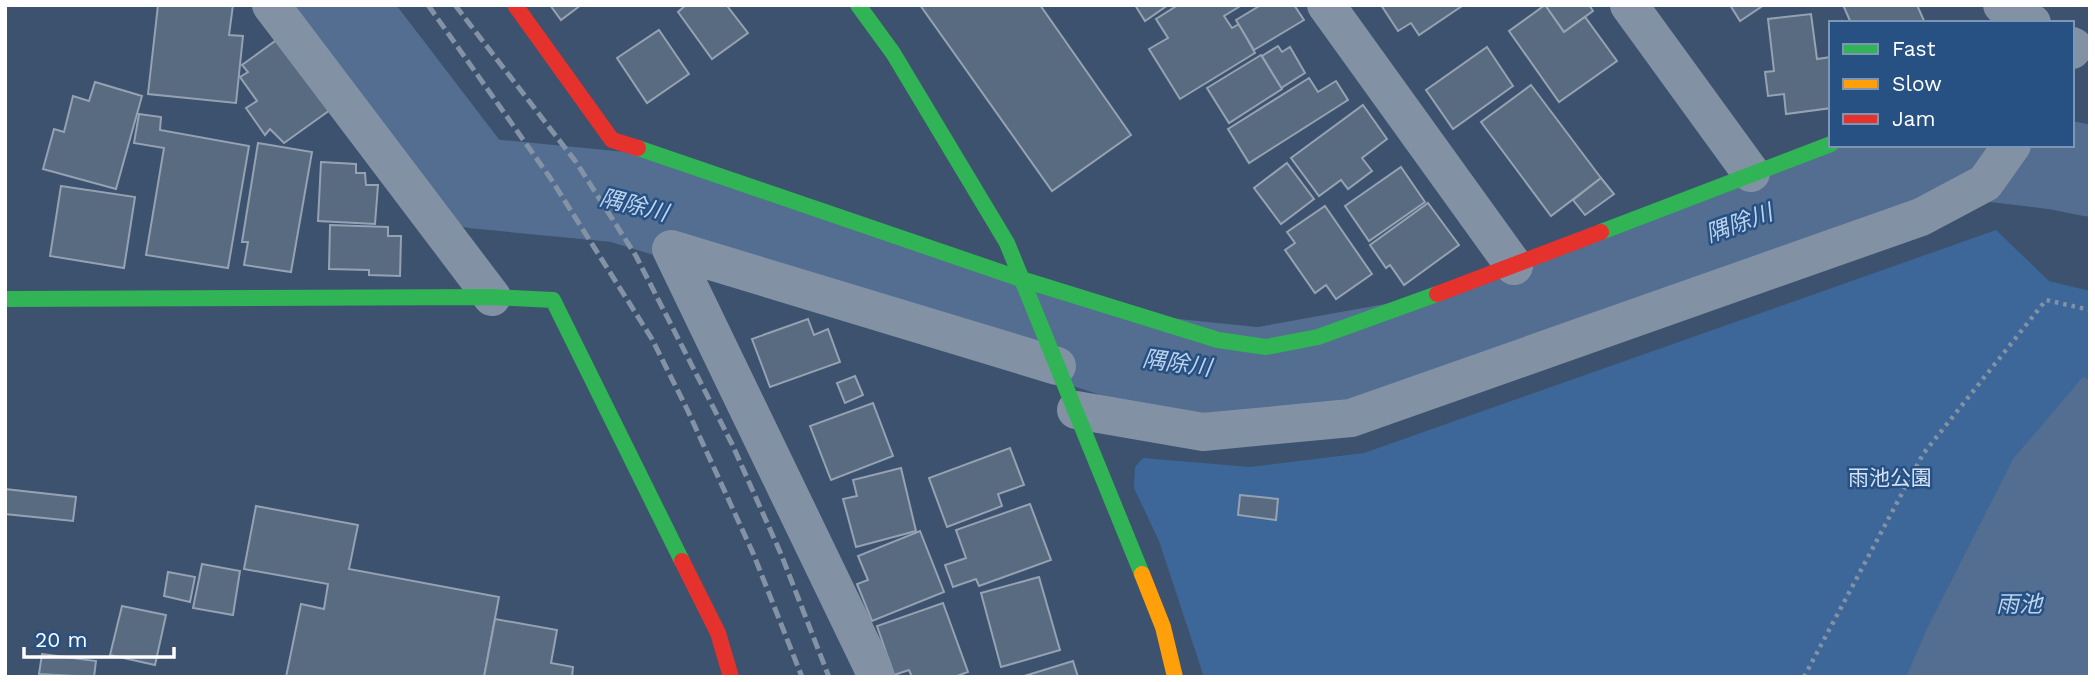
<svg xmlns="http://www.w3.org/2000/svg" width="2095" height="682" font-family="'Work Sans','Noto Sans JP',sans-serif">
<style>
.green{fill:#3c6798}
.water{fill:#536e91}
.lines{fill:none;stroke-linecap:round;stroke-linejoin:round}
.river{stroke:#536e91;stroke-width:91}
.building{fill:#596b80;stroke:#95a2b2;stroke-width:2}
.path{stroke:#8292a4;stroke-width:4.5;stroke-dasharray:3.5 5;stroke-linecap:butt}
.street{stroke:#8292a4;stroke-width:38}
.fast{stroke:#30b455;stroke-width:16}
.slow{stroke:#ff9f0a;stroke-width:16}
.jam{stroke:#e5322d;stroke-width:16}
.rail{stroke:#8392a4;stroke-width:5;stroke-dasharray:12 5;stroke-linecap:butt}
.labels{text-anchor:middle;stroke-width:5;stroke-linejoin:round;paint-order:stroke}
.park-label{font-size:21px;fill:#d3e3f5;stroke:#275083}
.water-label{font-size:23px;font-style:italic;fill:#bcd3ee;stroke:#275083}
</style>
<rect width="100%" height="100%" fill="#3c526e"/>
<polygon class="green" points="1996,230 2049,281 2090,291 2090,677 1204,677 1159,541 1134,488 1135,467 1143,458 1250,467 1364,453"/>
<polygon class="water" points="2083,377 2090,380 2090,677 1906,677 1926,631 2013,459"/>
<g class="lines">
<polyline class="river" points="339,5 475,183 619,197 910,285 1143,361 1259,373 1414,345 1594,275 1886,170 1956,152 2055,164 2090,171"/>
</g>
<g class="building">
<polygon points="158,5 233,5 229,35 243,36 236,103 148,94"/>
<polygon points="550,5 581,5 561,20"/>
<polygon points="686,5 730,5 728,7 748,33 712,59 678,12"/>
<polygon points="920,5 1040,5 1131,135 1052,191"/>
<polygon points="1135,5 1168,5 1145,21"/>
<polygon points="1178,5 1242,5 1224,16 1232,28 1239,24 1255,53 1180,99 1149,49 1168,38 1156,19"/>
<polygon points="1261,5 1294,5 1304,20 1254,50 1236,20"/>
<polygon points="1381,5 1462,5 1462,6 1419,35 1411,23 1398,31"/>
<polygon points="1545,5 1589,5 1593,11 1564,32"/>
<polygon points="1545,5 1564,32 1585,17 1617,61 1559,102 1509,31"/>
<polygon points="1730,5 1764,5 1740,21"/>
<polygon points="1843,5 1917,5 1925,23 1851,23"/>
<polygon points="1811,14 1817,59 1831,57 1831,108 1786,114 1784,94 1768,96 1765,72 1774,71 1768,19"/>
<polygon points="659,30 689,74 647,103 617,58"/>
<polygon points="278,39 330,110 284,143 270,129 265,135 246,108 257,101 240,77 248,72 242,65"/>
<polygon points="1278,46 1282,52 1290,47 1305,73 1281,88 1262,56"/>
<polygon points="1487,47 1513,86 1453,129 1426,90"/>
<polygon points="1261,55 1282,89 1229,123 1207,88"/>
<polygon points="1309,78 1318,92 1336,81 1348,100 1249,163 1228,129"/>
<polygon points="95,82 142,96 116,189 43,169 54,129 64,132 73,96 89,101"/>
<polygon points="1531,85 1601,178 1551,216 1481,122"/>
<polygon points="1363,105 1387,139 1362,158 1372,171 1348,189 1341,180 1319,196 1291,158"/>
<polygon points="139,114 161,117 160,130 249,146 228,268 146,255 164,148 134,143"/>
<polygon points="258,143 312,152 291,272 244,265 248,242 242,242"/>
<polygon points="321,162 356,164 356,173 365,173 366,185 378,185 375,224 318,221"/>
<polygon points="1287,163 1314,199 1281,224 1254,188"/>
<polygon points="1401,167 1425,202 1369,241 1345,206"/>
<polygon points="1601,178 1614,194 1585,215 1573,200"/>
<polygon points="61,186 135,197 124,268 50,256"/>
<polygon points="1428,203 1459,245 1404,285 1390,265 1386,268 1370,245"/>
<polygon points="1325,206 1372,274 1336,299 1326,285 1315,293 1285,250 1295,243 1287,232"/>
<polygon points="330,225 388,227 388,236 401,236 400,276 369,275 369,270 329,269"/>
<polygon points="808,319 814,335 828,329 840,362 770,387 752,339"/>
<polygon points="855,376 863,395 845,403 837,383"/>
<polygon points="873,403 893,456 831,480 810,426"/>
<polygon points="1010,448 1024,485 998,494 1002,506 947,527 929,478"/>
<polygon points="901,468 916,531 856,547 843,499 857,496 853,480"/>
<polygon points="5,489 76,497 73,521 5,514"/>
<polygon points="1240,495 1278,499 1276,520 1238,515"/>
<polygon points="1030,504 1051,560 979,586 976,579 953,587 945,565 966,558 956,530"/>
<polygon points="256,506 358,525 349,569 499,597 484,677 286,677 301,604 324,609 328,584 244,569"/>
<polygon points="920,531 944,592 872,621 857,584 868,580 858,556"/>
<polygon points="202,564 240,571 233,615 193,608"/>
<polygon points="168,572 195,577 190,602 164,596"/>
<polygon points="1039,577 1060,650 1001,667 981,593"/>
<polygon points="943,603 968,672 954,677 912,677 909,670 894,675 877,626"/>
<polygon points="122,606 166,615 155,665 110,655"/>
<polygon points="495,619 557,630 551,663 573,667 572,677 484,677"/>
<polygon points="42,654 96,661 94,677 39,674"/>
<polygon points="1073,661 1078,677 1021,677"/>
</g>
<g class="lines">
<polyline class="path" points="1804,677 1923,454 2046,300 2090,310"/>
<g class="street">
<polyline points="271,5 492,297"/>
<polyline points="1326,5 1514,266"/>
<polyline points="1629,5 1751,173"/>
<polyline points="2002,5 2032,23"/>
<polyline points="2072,46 2074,47 2072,50"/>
<polyline points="1076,410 1203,432 1351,418 1921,217 1985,183 2012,145"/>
<polyline points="876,677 872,666 671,249 1057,366"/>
</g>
<g class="fast">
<polyline points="858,5 893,53 1007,243 1142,574"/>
<polyline points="638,148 1021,279 1218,340 1266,347 1318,337 1437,294"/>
<polyline points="1601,232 1831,144"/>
<polyline points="5,299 492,297 553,300 682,561"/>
</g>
<polyline class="slow" points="1142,574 1163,627 1175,677"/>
<g class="jam">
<polyline points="515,5 612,140 638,148"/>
<polyline points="1437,294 1601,232"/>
<polyline points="682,561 718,633 731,677"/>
</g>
<g class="rail">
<polyline points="428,5 551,179 652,339 687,409 753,553 802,677"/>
<polyline points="455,5 576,162 636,256 732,444 781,554 829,677"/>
</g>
</g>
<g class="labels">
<g class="park-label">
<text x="1890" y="485">雨池公園</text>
</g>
<g class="water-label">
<text transform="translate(634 205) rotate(14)" y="8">隅除川</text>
<text transform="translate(1739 223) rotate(-20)" y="8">隅除川</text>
<text transform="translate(1177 363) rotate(8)" y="8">隅除川</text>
<text x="2019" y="612">雨池</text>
</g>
</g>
<rect width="2095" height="682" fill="none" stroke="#ffffff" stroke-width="14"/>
<rect x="1829" y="21" width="245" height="126" fill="#275083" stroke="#7d96b5" stroke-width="2"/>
<rect x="1843" y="44" width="35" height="10" fill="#30b455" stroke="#7d96b5" stroke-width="2"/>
<text x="1892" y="56" font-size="21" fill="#ffffff">Fast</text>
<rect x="1843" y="79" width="35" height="10" fill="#ff9f0a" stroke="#7d96b5" stroke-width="2"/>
<text x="1892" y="91" font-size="21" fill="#ffffff">Slow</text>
<rect x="1843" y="114" width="35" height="10" fill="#e5322d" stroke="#7d96b5" stroke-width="2"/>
<text x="1892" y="126" font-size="21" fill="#ffffff">Jam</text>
<path d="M24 647v10h150v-10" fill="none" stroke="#ffffff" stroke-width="3.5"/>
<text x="35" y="647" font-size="21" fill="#ffffff" stroke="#275083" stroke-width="5" paint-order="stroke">20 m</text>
</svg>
